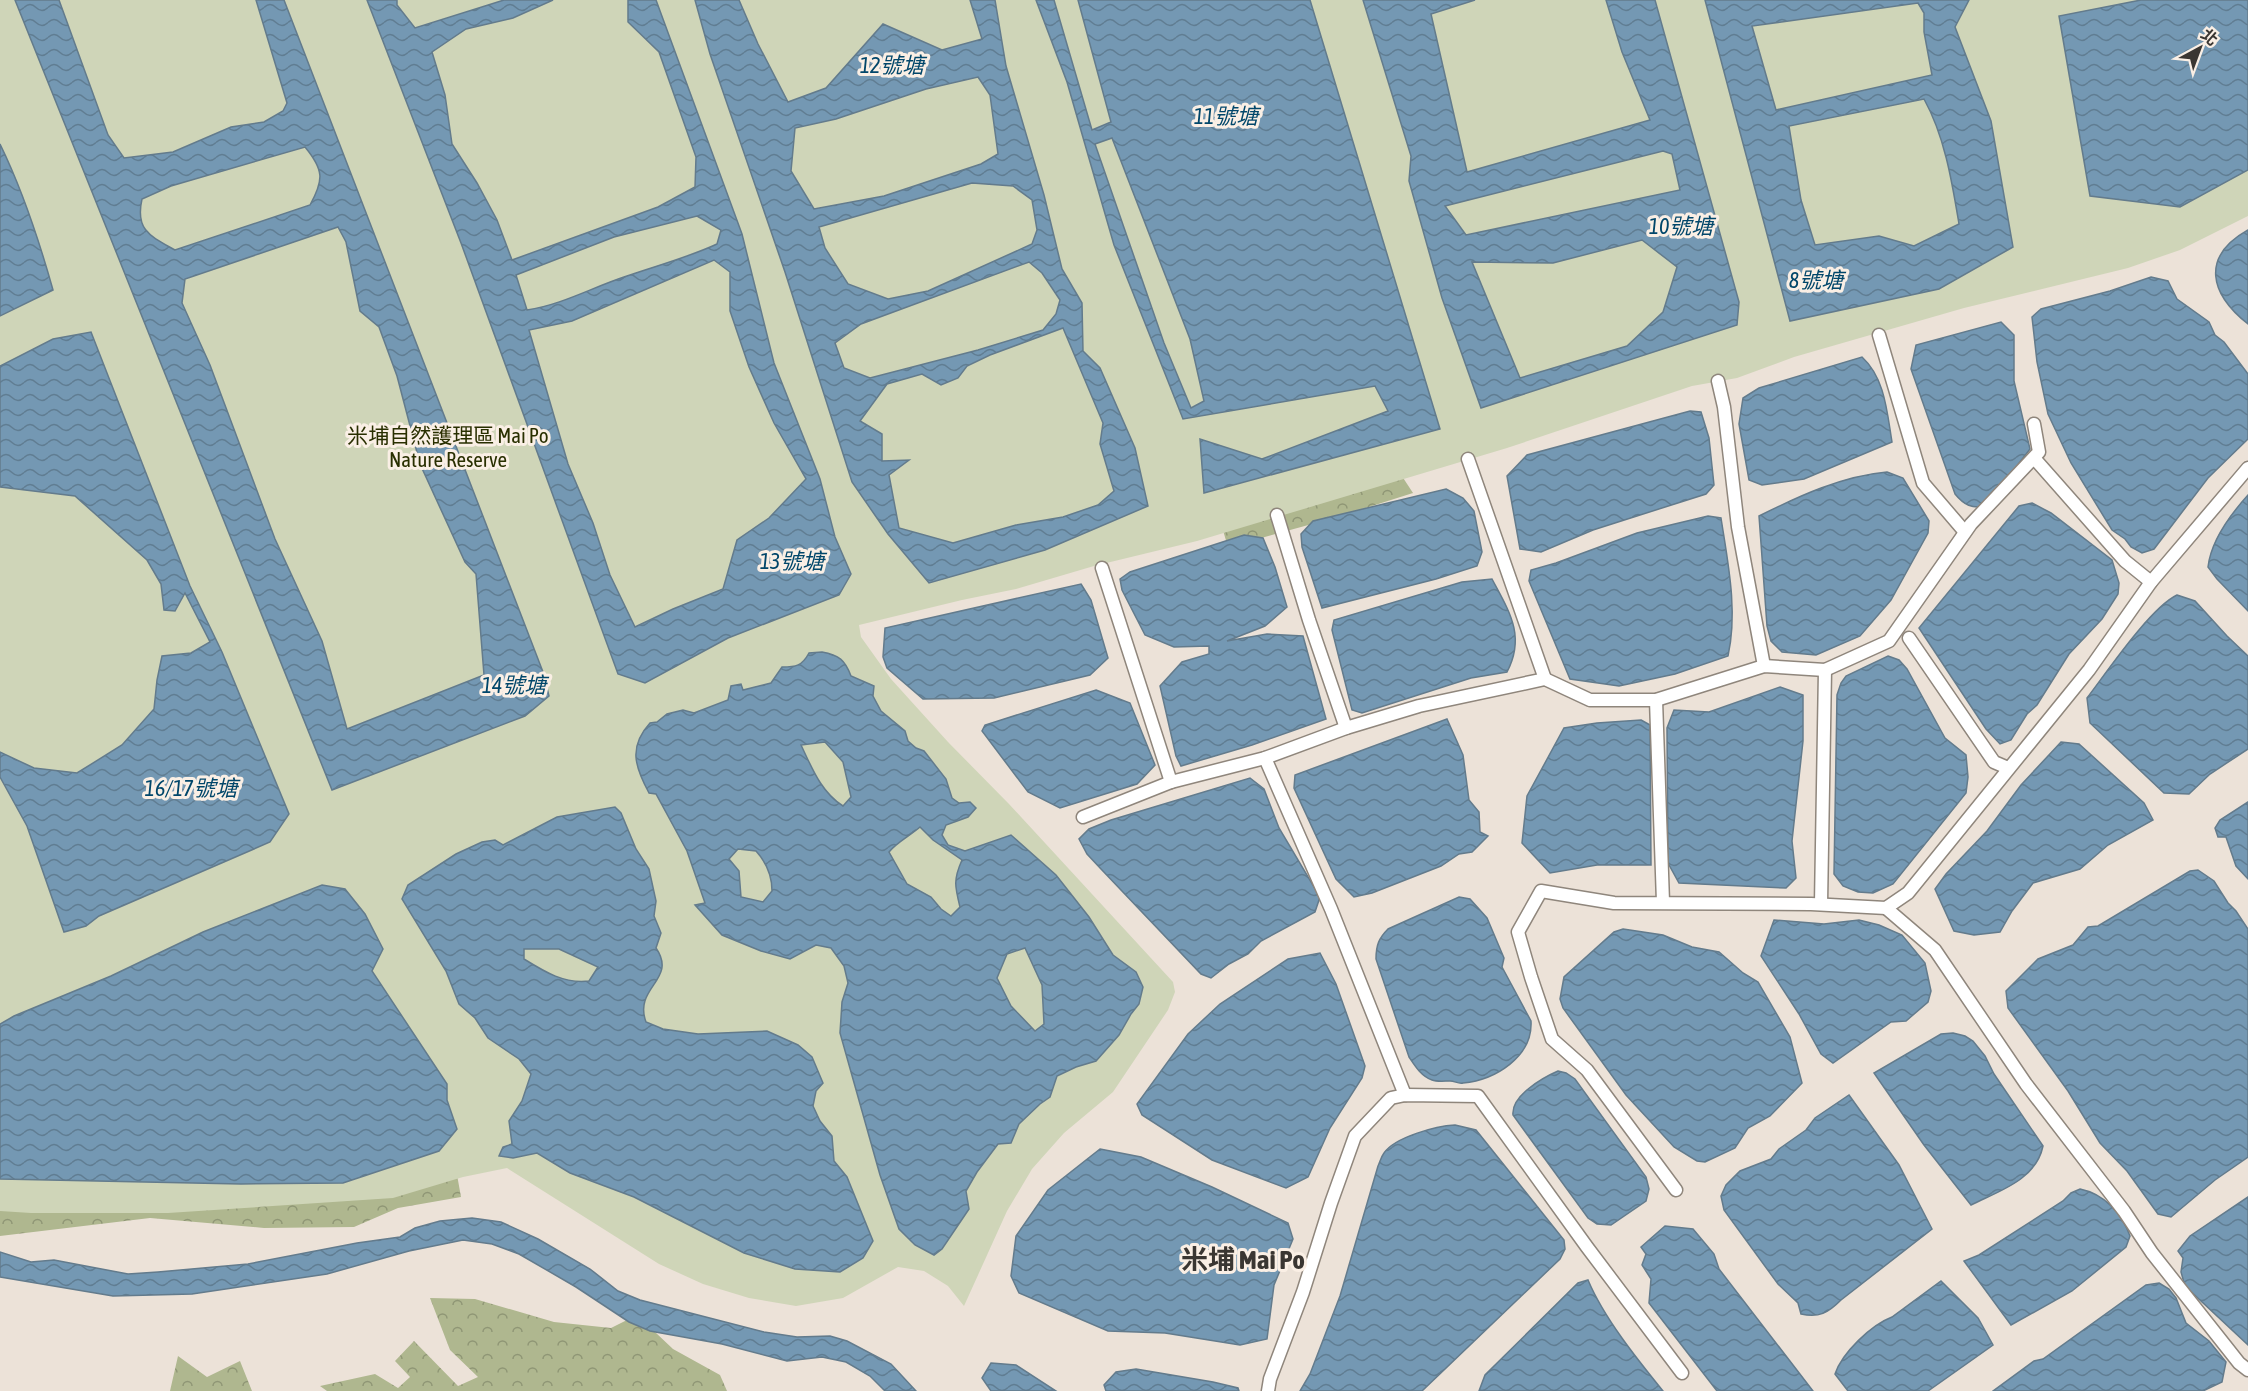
<svg xmlns="http://www.w3.org/2000/svg" width="2248" height="1391" font-family="'Asap Condensed','Noto Sans TC',sans-serif">
<style>
.forest{fill:url(#forest-crowns)}
.green{fill:#cfd5b8}
.water{fill:url(#water-waves);stroke:#637b8c;stroke-width:1.5;fill-rule:evenodd}
.lines{fill:none;stroke-linecap:round;stroke-linejoin:round}
.lane-casing{stroke:#8f867c;stroke-width:15}
.lane{stroke:#fff;stroke-width:12}
.labels{text-anchor:middle;stroke-width:6;stroke-linejoin:round;paint-order:stroke}
.park-label{font-size:21px;fill:#292f00;stroke:#faefe5}
.water-label{font-size:22px;font-style:italic;fill:#01466a;stroke:#faefe5}
.district-label{font-size:27px;font-weight:bold;fill:#3a3632;stroke:#faefe5}
</style>
<defs>
<pattern id="forest-crowns" width="20" height="18" patternUnits="userSpaceOnUse" patternTransform="scale(1.5)"><rect width="20" height="18" fill="#afb78f"/><path d="M2 6a3 3 0 1 1 6 0M12 15a3 3 0 1 1 6 0" fill="none" stroke="#8f9675"/></pattern>
<pattern id="water-waves" width="16" height="10" patternUnits="userSpaceOnUse" patternTransform="scale(1.5)"><rect width="16" height="10" fill="#7498b3"/><path d="M0 5q4-4 8 0t8 0" fill="none" stroke="#607d92"/></pattern>
</defs>
<rect width="100%" height="100%" fill="#ece2d8"/>
<g class="forest">
<polygon points="1394,464 1413,493 1334,518 1228,547 1215,504"/>
<polygon points="454,1158 461,1197 398,1208 354,1227 264,1228 150,1218 0,1236 0,1168"/>
<polygon points="430,1298 475,1299 554,1322 611,1328 637,1315 673,1349 720,1375 727,1391 327,1391 320,1386 375,1374 398,1388 410,1377 395,1361 414,1341 458,1386 478,1377 450,1350"/>
<polygon points="178,1356 207,1377 240,1361 252,1391 170,1391"/>
</g>
<polygon class="green" points="0,0 2248,0 2248,216 2180,250 2128,268 1964,308 1794,357 1737,378 1692,386 1507,448 1197,541 1094,566 1016,589 962,600 859,625 861,637 891,679 948,742 1009,804 1173,982 1175,992 1168,1010 1113,1092 1064,1133 1032,1169 1007,1211 964,1306 948,1286 924,1271 898,1267 843,1298 796,1306 749,1298 703,1284 659,1264 507,1168 463,1177 393,1198 168,1213 31,1213 0,1211"/>
<g class="water">
<path d="M15 0H59L108 135 124 158 173 152 231 127 264 122 283 111 287 103 256 0H284L543 672 549 696 525 716 332 790ZM305 147C324 170 324 180 310 205L175 250C150 236 135 230 142 199L171 186ZM338 227 346 242 360 311 379 327 397 376 420 464 465 562 476 574 484 675 347 729 322 641 275 539 210 365 182 303 185 279Z"/>
<path d="M367 0H397V5L415 28 504 0H553L513 18 466 29 432 52 445 95 452 144 477 183 497 220 512 260 658 207 695 187 696 157 659 52 628 22V0H656L742 234 774 363 820 479 835 537 851 574 839 595 728 638 645 683 618 674 461 243ZM697 216 721 230 717 244C687 258 655 266 624 277 591 288 561 305 527 310L516 275 614 237ZM714 260 730 272V311L749 367 774 423 806 479 769 518 737 540 723 589 673 609 635 627 610 575 593 523 568 464 529 330 572 321Z"/>
<path d="M695 0H739L758 44 788 102 826 88 883 24 942 50 982 39 970 0H995L1006 66 1044 195 1062 269 1082 303 1083 351 1100 368 1135 448 1148 506 1045 550 929 583 888 534 852 482 785 272 710 54ZM978 77 990 95 998 154 981 164 884 196 814 209 791 171 795 128 836 119 926 89ZM972 183 1013 186 1032 200 1037 230 1032 244 928 291 888 299 848 284 825 248 819 227ZM1029 262 1042 273 1060 300 1056 314 1043 330 978 350 870 378 844 368 835 343 861 324ZM1063 328 1103 423 1100 444 1114 491 1098 505 1063 517 1016 525 953 543 899 528 889 475 909 460 882 461V434L860 421 887 384 922 374 941 385 958 378 967 366 990 355Z"/>
<path d="M1036 0H1054L1092 130 1111 122 1078 0H1310L1440 429 1204 493 1200 439 1262 459 1388 411 1375 386 1183 419 1114 245 1067 82ZM1112 138 1190 339 1204 401 1191 408 1164 343 1095 144Z"/>
<path d="M1363 0H1475L1431 14 1467 172 1650 120 1622 52 1606 0H1655L1739 302 1737 325 1481 408 1442 298 1409 181 1411 156ZM1663 151 1672 154 1680 190 1466 235 1445 206ZM1642 240 1677 267 1663 312 1627 346 1520 378 1472 262 1553 263Z"/>
<path d="M1705 0H1969L1955 27 1991 121 2013 247 1939 289 1790 321ZM1918 3 1924 13V32L1932 75 1776 110 1752 26ZM1924 99C1945 137 1952 182 1959 224L1914 246 1879 236 1815 245 1801 200 1789 126Z"/>
<polygon points="2141,0 2248,0 2248,170 2180,207 2090,196 2059,16"/>
<path d="M0 144C23 191 39 240 53 290L0 316Z"/>
<path d="M2248 230V324C2210 294 2200 257 2248 230Z"/>
<polygon points="2151,277 2168,281 2177,299 2209,322 2215,335 2224,342 2248,374 2248,439 2208,478 2154,549 2142,553 2131,547 2125,539 2112,530 2071,463 2048,414 2037,362 2032,317 2041,309 2110,291"/>
<path d="M2001 322 2014 335V381L2030 449 1986 506C1972 509 1964 505 1955 494L1911 369 1916 345Z"/>
<polygon points="91,332 190,586 222,652 289,814 270,842 99,916 86,926 64,932 27,826 0,777 0,752 34,768 77,773 122,745 154,709 157,680 162,656 191,653 210,642 185,593 175,611 164,610 161,584 147,560 75,496 0,487 0,366 53,339"/>
<path d="M1862 357C1885 378 1887 412 1892 442L1804 479 1762 485 1749 480 1739 424 1743 398 1759 388Z"/>
<polygon points="1690,411 1701,412 1709,438 1714,485 1706,494 1593,530 1541,552 1520,549 1507,476 1527,455"/>
<path d="M1887 472 1903 478 1929 521 1928 533 1891 600 1860 636 1816 655 1782 652 1771 641 1767 626 1759 516C1799 496 1842 476 1887 472Z"/>
<polygon points="1446,489 1463,498 1474,511 1482,552 1477,566 1436,579 1322,608 1302,547 1301,534 1313,521"/>
<path d="M2248 495V611L2217 579 2208 567C2211 540 2230 515 2248 495Z"/>
<polygon points="2032,503 2051,513 2112,560 2119,583 2118,594 2102,619 2069,654 2037,705 2027,714 2011,740 2000,744 1986,729 1919,628 2019,506"/>
<path d="M1708 516 1721 518C1728 563 1738 611 1728 656L1675 674 1619 686 1570 679 1529 581 1531 570 1556 563 1637 533Z"/>
<polygon points="1244,535 1263,538 1275,567 1287,607 1265,626 1227,641 1267,634 1303,636 1326,719 1252,745 1181,766 1176,756 1160,686 1182,662 1209,654 1209,646 1174,647 1145,635 1122,590 1120,579 1130,572"/>
<path d="M1492 579C1509 611 1526 636 1507 672L1471 678 1362 713 1352 710 1332 630 1334 620 1462 582Z"/>
<polygon points="1081,584 1091,600 1108,658 1090,675 994,698 923,699 887,668 883,657 885,628"/>
<path d="M2177 595 2195 601 2227 636 2248 656V749L2210 774 2189 794 2164 793 2090 723 2087 698C2107 672 2150 608 2177 595Z"/>
<path d="M822 652C839 655 845 660 851 676L874 686 873 696 881 711 905 731 908 741 916 748 924 751 946 779 952 798 959 803 970 802 976 808 968 817 946 825 942 835 948 845 965 851 1011 835 1056 875 1089 917 1113 955 1136 972 1143 987 1139 1004 1131 1014 1119 1035 1096 1061 1076 1067 1057 1076 1050 1097 1040 1104 1019 1124 1011 1143 998 1144 977 1172 966 1191 969 1209 942 1249 934 1255 915 1245 899 1229 880 1175 840 1033 842 1002 848 983 844 966 831 948 816 945 790 959 761 951 722 935 695 905 705 903 687 851 656 794 649 793C635 767 628 747 650 723L657 722 667 714 683 710 694 713 728 700 731 686 741 684 743 690 771 683 782 667C796 667 802 666 809 653ZM825 742 843 762 851 797 843 806C821 792 812 768 801 745ZM920 827 933 840 962 860C953 880 955 887 960 907L951 916 941 909 931 897 907 884 889 852C896 843 911 835 920 827ZM738 849 756 851C766 862 772 876 772 891L763 902 741 897 739 871 729 859ZM1025 948 1042 985 1044 1024 1035 1031 1011 1006 997 978 1007 954Z"/>
<polygon points="1888,656 1899,660 1907,669 1945,738 1966,755 1968,777 1966,793 1893,884 1873,893 1858,892 1843,886 1834,874 1837,695 1841,683 1846,676"/>
<polygon points="1780,687 1803,695 1803,741 1792,841 1796,878 1786,888 1679,883 1668,863 1667,728 1674,710 1709,712"/>
<polygon points="1096,690 1130,703 1155,765 1137,784 1060,808 1028,792 982,731 985,725"/>
<polygon points="1447,719 1463,755 1469,800 1479,812 1480,832 1488,836 1472,852 1459,854 1441,866 1372,893 1354,897 1336,879 1294,788 1295,775"/>
<polygon points="1641,720 1650,725 1651,865 1597,865 1550,873 1522,843 1527,796 1564,728 1597,723"/>
<polygon points="2061,742 2079,744 2144,803 2153,820 2108,845 2080,869 2033,883 2012,911 2000,932 1974,935 1954,931 1935,889 1946,874 1987,831 2021,785"/>
<polygon points="1250,778 1264,789 1279,828 1320,897 1315,912 1261,941 1248,954 1229,964 1211,978 1201,974 1101,869 1087,854 1079,839 1089,829 1111,820"/>
<polygon points="2248,802 2248,879 2236,866 2226,837 2218,837 2215,828 2220,820"/>
<path d="M615 807 621 813 636 849 649 869 656 901 654 916 661 933 656 948C678 980 633 987 646 1022L663 1029 698 1034 767 1031 798 1045 812 1057 823 1083 816 1091 813 1106 820 1121 832 1136 834 1161 847 1177 873 1241 863 1258 840 1272 795 1269 744 1253 634 1197 570 1173 537 1153 513 1158 499 1156 503 1147 512 1144 509 1121 522 1101 531 1074 519 1059 488 1038 475 1018 459 1004 446 971 402 899 408 885 456 854 482 842 495 840 503 845 557 817ZM524 949H559L598 967 589 981C564 984 545 972 524 959Z"/>
<polygon points="2198,870 2214,881 2228,903 2236,911 2248,929 2248,1157 2215,1180 2171,1217 2158,1214 2127,1171 2100,1143 2068,1091 2008,1008 2006,991 2038,959 2073,945 2088,927 2098,926 2190,871"/>
<polygon points="322,885 345,889 365,914 383,949 372,971 447,1084 447,1100 457,1129 439,1151 343,1183 241,1184 0,1179 0,1024 14,1016 111,976 203,932"/>
<path d="M1459 897 1470 899 1487 918 1504 958 1502 967 1531 1021C1533 1057 1495 1080 1463 1083 1458 1084 1455 1081 1450 1081 1444 1081 1437 1082 1432 1080 1421 1076 1415 1066 1409 1057L1376 959C1376 945 1379 938 1388 929Z"/>
<polygon points="1774,920 1824,924 1859,920 1879,925 1902,935 1925,963 1931,991 1928,1002 1906,1021 1891,1022 1833,1063 1821,1054 1799,1014 1761,956"/>
<polygon points="1623,929 1663,935 1692,947 1719,952 1743,973 1758,982 1790,1037 1802,1083 1770,1116 1748,1128 1735,1148 1705,1162 1697,1161 1674,1147 1626,1095 1563,1008 1560,999 1564,977 1614,932"/>
<polygon points="1320,953 1336,984 1365,1066 1362,1078 1330,1128 1308,1177 1286,1188 1212,1160 1142,1115 1137,1104 1188,1034 1220,1004 1288,959"/>
<path d="M1953 1033 1965 1036 1973 1041 1985 1056 1994 1074 2043 1146C2036 1180 1999 1191 1971 1205L1924 1145 1874 1073 1941 1034Z"/>
<path d="M1558 1071 1566 1073 1575 1079 1646 1177 1649 1189 1646 1201 1611 1225 1597 1224 1588 1218 1513 1115C1511 1096 1542 1078 1558 1071Z"/>
<path d="M1849 1095 1899 1165 1932 1229 1841 1300C1828 1313 1819 1318 1801 1314L1798 1303 1778 1284 1724 1210 1721 1196 1726 1185 1740 1171 1771 1159 1779 1149 1806 1130 1815 1118Z"/>
<path d="M1455 1125 1476 1130 1564 1240 1565 1249 1560 1259 1422 1391H1300L1310 1374 1340 1296 1378 1166C1380 1162 1381 1157 1384 1153 1395 1137 1436 1126 1455 1125Z"/>
<polygon points="1100,1149 1141,1157 1212,1187 1288,1223 1293,1239 1274,1285 1267,1339 1240,1345 1165,1333 1108,1331 1019,1293 1011,1276 1016,1236 1048,1190"/>
<path d="M2080 1189C2105 1194 2122 1214 2130 1236L2126 1247 2072 1291 2011 1325 1964 1261 1979 1255 2063 1201 2071 1193Z"/>
<polygon points="2248,1197 2248,1345 2185,1286 2181,1272 2183,1258 2178,1251 2190,1236"/>
<polygon points="472,1218 501,1222 538,1239 590,1269 618,1291 640,1300 764,1332 797,1337 830,1336 847,1341 891,1364 916,1391 885,1391 870,1376 846,1362 822,1357 787,1361 722,1344 650,1331 629,1322 576,1287 519,1254 492,1244 463,1240 409,1251 327,1274 192,1294 113,1296 0,1277 0,1252 31,1262 54,1260 128,1274 158,1272 248,1264 357,1243 400,1237 415,1228 440,1221"/>
<polygon points="1665,1226 1693,1229 1714,1254 1719,1269 1813,1391 1717,1391 1649,1303 1651,1279 1642,1265 1646,1254 1641,1247"/>
<path d="M1588 1280C1604 1318 1637 1359 1663 1391H1479L1485 1375 1578 1283Z"/>
<path d="M1941 1281 1978 1318 1993 1345 1928 1391H1848L1835 1374C1842 1353 1871 1325 1892 1317Z"/>
<polygon points="2159,1283 2169,1289 2176,1298 2186,1323 2209,1341 2226,1362 2222,1382 2203,1391 1993,1391 2034,1361 2043,1359 2146,1285"/>
<polygon points="991,1363 1016,1365 1056,1391 991,1391 982,1378"/>
<polygon points="1136,1369 1213,1382 1238,1388 1239,1391 1106,1391 1104,1385 1116,1372"/>
</g>
<g class="lines">
<g class="lane-casing">
<g id="lane">
<polyline points="1879,335 1923,483 1965,532"/>
<polyline points="1718,381 1724,407 1738,527 1764,666"/>
<polyline points="2034,458 2125,561 2151,582"/>
<polyline points="1468,459 1545,679"/>
<polyline points="1277,515 1309,620 1346,728"/>
<polyline points="1102,568 1171,782"/>
<polyline points="1909,638 1994,762 2008,768"/>
<polyline points="1656,700 1663,902"/>
<polyline points="1265,758 1331,909 1405,1095"/>
<polyline points="1083,817 1171,782 1265,758 1346,728 1419,706 1545,679 1590,700 1656,700 1764,666 1825,670 1889,641 1971,524 2039,452 2034,424"/>
<polyline points="1821,904 1825,670"/>
<polyline points="1886,908 1935,950 2026,1084 2124,1211 2152,1253 2239,1363 2248,1370"/>
<polyline points="1676,1190 1587,1070 1552,1039 1531,977 1518,932 1541,891 1614,903 1811,904 1886,908 1908,893 2089,670 2151,582 2248,468"/>
<polyline points="1268,1391 1270,1379 1303,1292 1331,1203 1355,1136 1391,1098 1405,1095 1478,1096 1587,1247 1682,1373"/>
</g>
</g>
<use href="#lane" class="lane"/>
</g>
<g class="labels">
<g class="park-label">
<text x="448" y="443">米埔自然護理區 Mai Po<tspan x="448" dy="24">Nature Reserve</tspan></text>
</g>
<g class="water-label">
<text x="892" y="73">12號塘</text>
<text x="1226" y="124">11號塘</text>
<text x="1681" y="234">10號塘</text>
<text x="1816" y="288">8號塘</text>
<text x="792" y="569">13號塘</text>
<text x="514" y="693">14號塘</text>
<text x="191" y="796">16/17號塘</text>
</g>
<g class="district-label">
<text x="1243" y="1269">米埔 Mai Po</text>
</g>
</g>
<g transform="translate(2200 48) rotate(41)" stroke="#faefe5" stroke-width="4.5" paint-order="stroke">
<path d="M0-4.5L10 22L0 15L-10 22Z" fill="#3a3632"/>
<text y="-9" font-size="16" font-weight="bold" text-anchor="middle" fill="#3a3632">北</text>
</g>
</svg>
